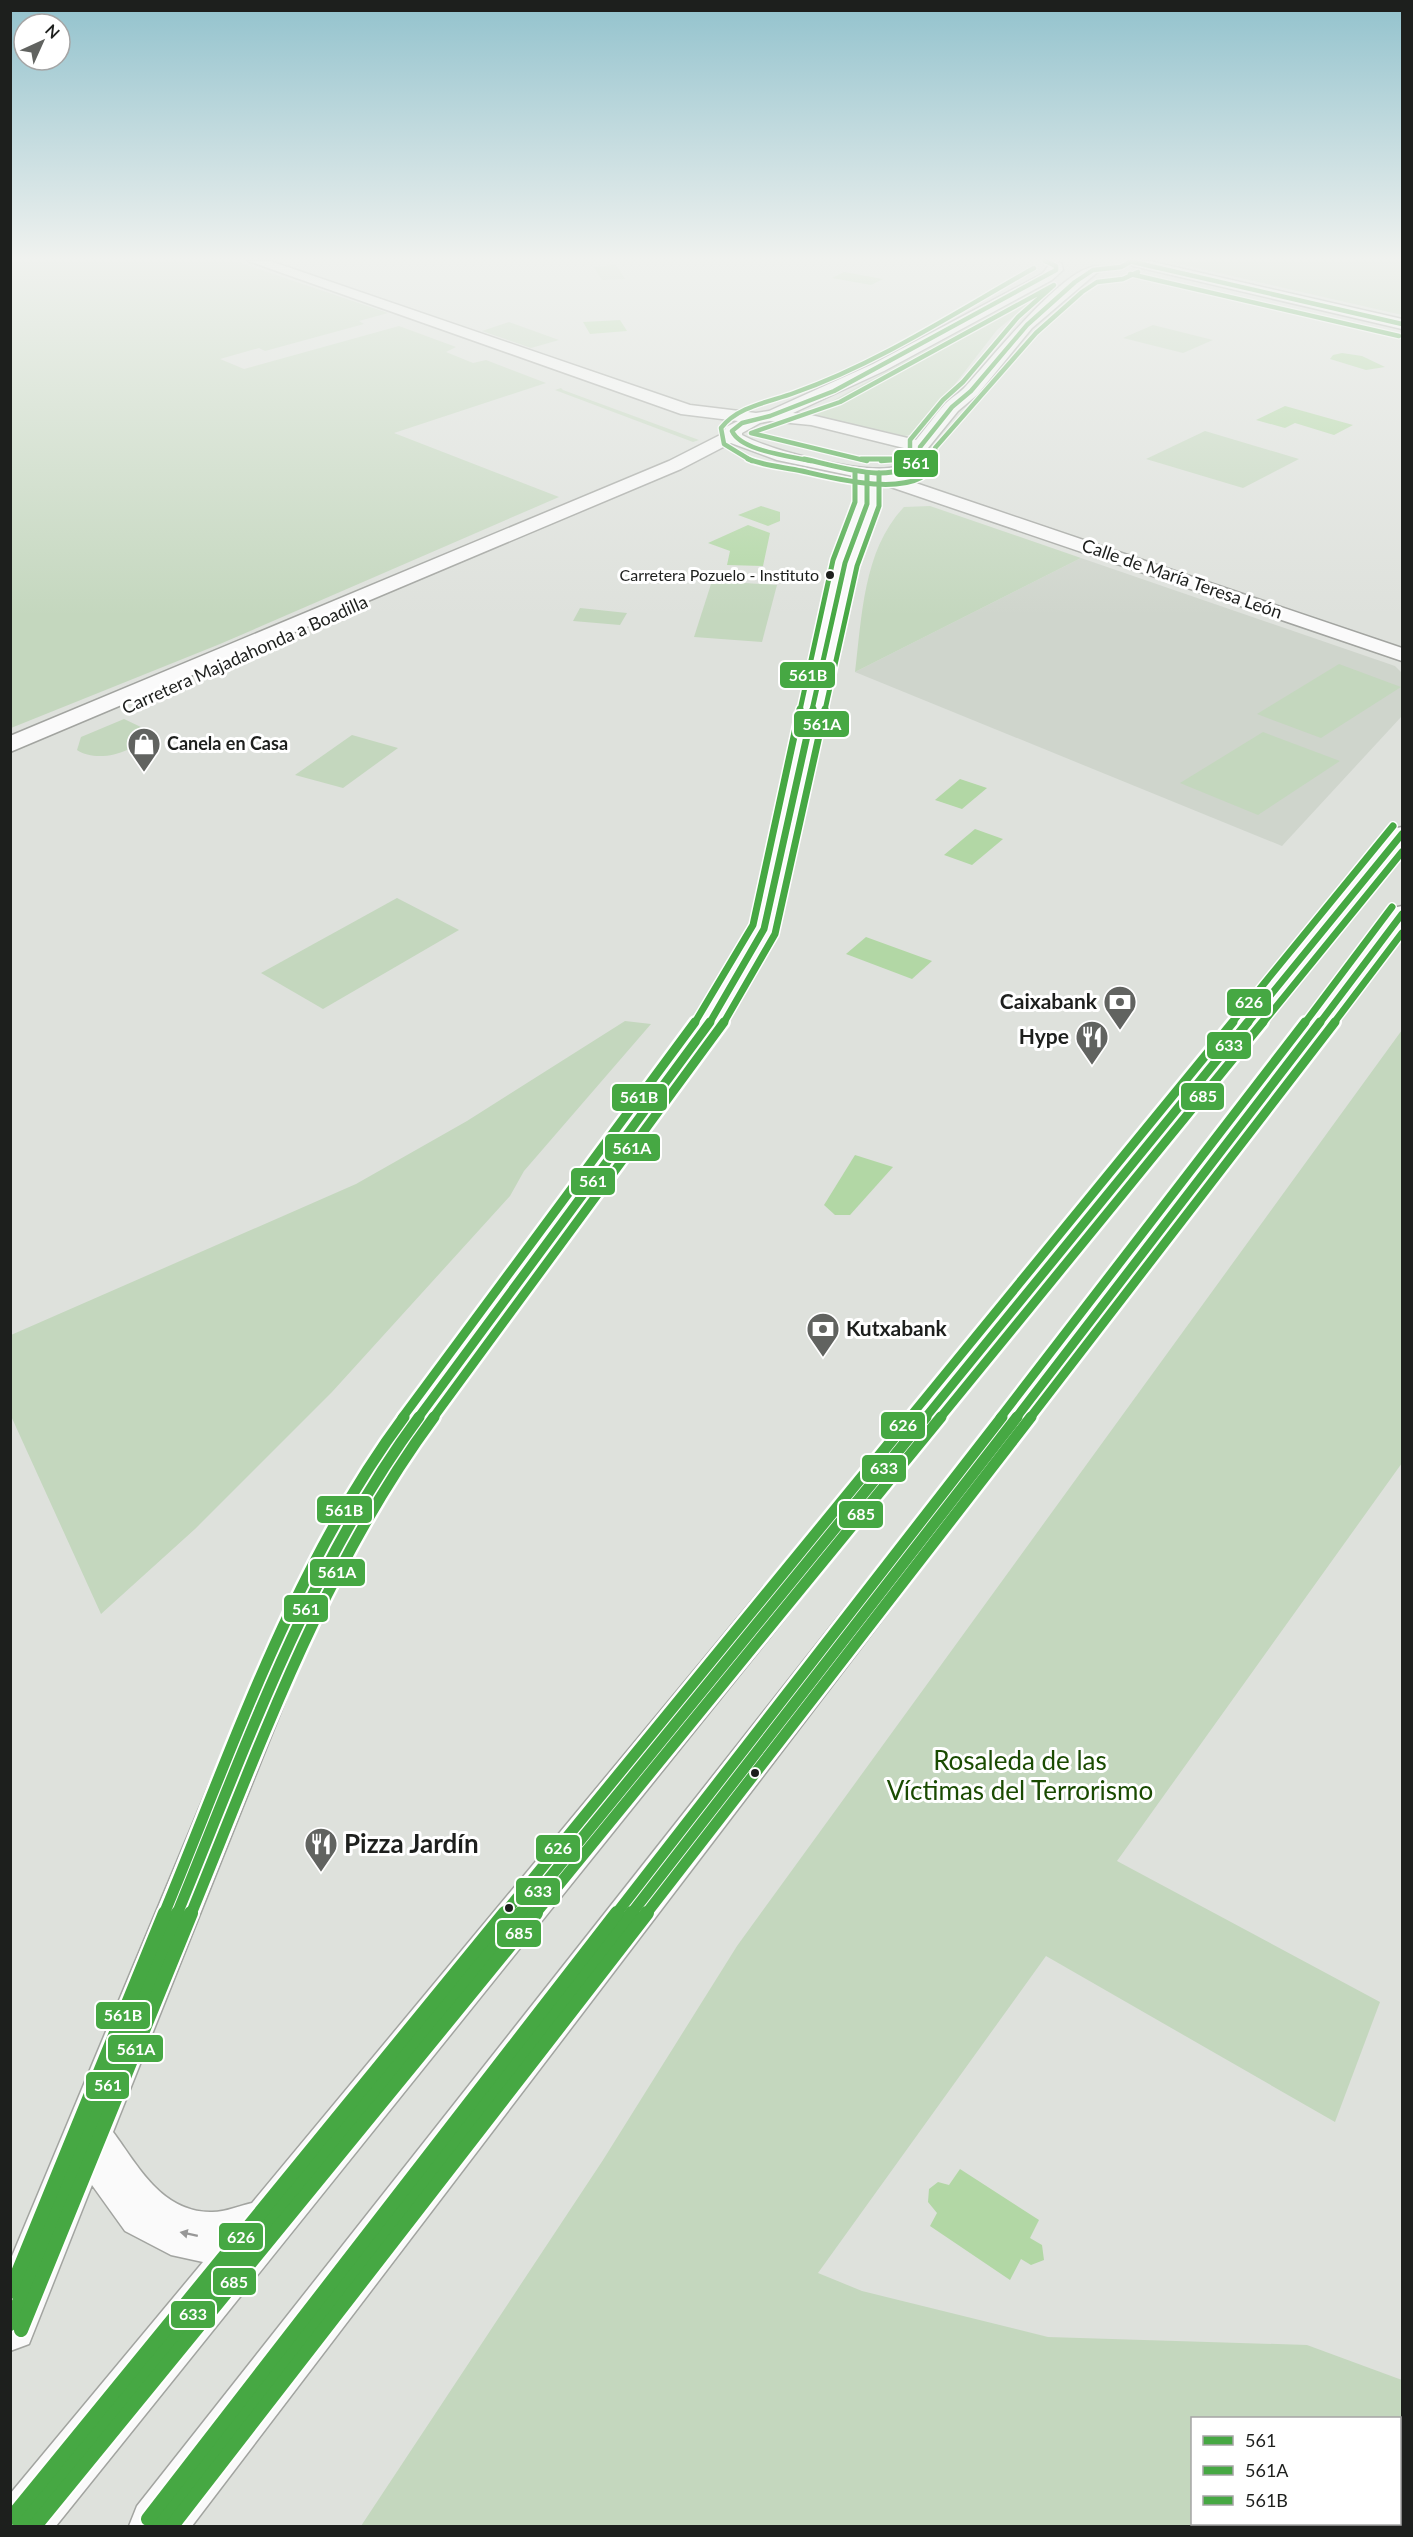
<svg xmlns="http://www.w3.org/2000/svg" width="1413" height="2537" font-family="Lato,sans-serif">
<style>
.built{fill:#cfd5cc}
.green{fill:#c4d7be;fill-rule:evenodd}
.water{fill:#b2d7a5}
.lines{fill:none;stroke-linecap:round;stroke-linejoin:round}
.minor-casing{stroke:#a2a4a0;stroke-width:3}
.minor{fill:#fafafa;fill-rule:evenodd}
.bus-1-far5-casing{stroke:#fff;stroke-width:7}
.bus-1-far4-casing{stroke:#fff;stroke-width:8}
.bus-1-far3-casing{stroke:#fff;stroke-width:10}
.bus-1-far2-casing{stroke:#fff;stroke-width:14}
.bus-1-far1-casing{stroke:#fff;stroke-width:16}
.bus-1-casing{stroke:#fff;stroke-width:18}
.bus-2-far5-casing{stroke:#fff;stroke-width:7}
.bus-2-far4-casing{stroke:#fff;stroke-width:8}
.bus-2-far3-casing{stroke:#fff;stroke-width:10}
.bus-2-far2-casing{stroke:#fff;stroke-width:14}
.bus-2-far1-casing{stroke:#fff;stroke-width:16}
.bus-2-casing{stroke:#fff;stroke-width:18}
.bus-3-far5-casing{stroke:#fff;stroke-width:7}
.bus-3-far4-casing{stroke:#fff;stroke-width:8}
.bus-3-far3-casing{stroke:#fff;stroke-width:10}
.bus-3-far2-casing{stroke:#fff;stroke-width:14}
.bus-3-far1-casing{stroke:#fff;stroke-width:16}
.bus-3-casing{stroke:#fff;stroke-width:18}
.bus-4-far3-casing{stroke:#fff;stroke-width:10}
.bus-4-far2-casing{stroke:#fff;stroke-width:14}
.bus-4-far1-casing{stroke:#fff;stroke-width:16}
.bus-4-casing{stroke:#fff;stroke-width:18}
.bus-5-far3-casing{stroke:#fff;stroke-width:10}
.bus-5-far2-casing{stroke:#fff;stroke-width:14}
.bus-5-far1-casing{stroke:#fff;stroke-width:16}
.bus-5-casing{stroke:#fff;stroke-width:18}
.bus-6-far3-casing{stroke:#fff;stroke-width:10}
.bus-6-far2-casing{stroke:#fff;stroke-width:14}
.bus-6-far1-casing{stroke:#fff;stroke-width:16}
.bus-6-casing{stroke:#fff;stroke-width:18}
.bus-1-far5{stroke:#46a843;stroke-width:4.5}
.bus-1-far4{stroke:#46a843;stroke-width:5}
.bus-1-far3{stroke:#46a843;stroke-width:7}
.bus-1-far2{stroke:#46a843;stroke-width:9}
.bus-1-far1{stroke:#46a843;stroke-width:11}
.bus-1{stroke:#46a843;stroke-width:14}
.bus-2-far5{stroke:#46a843;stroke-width:4.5}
.bus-2-far4{stroke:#46a843;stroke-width:5}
.bus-2-far3{stroke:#46a843;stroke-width:7}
.bus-2-far2{stroke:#46a843;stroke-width:9}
.bus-2-far1{stroke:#46a843;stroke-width:11}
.bus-2{stroke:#46a843;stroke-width:14}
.bus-3-far5{stroke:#46a843;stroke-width:4.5}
.bus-3-far4{stroke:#46a843;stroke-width:5}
.bus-3-far3{stroke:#46a843;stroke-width:7}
.bus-3-far2{stroke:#46a843;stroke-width:9}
.bus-3-far1{stroke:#46a843;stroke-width:11}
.bus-3{stroke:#46a843;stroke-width:14}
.bus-4-far3{stroke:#46a843;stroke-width:7}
.bus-4-far2{stroke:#46a843;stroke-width:9}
.bus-4-far1{stroke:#46a843;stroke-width:11}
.bus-4{stroke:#46a843;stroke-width:14}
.bus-5-far3{stroke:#46a843;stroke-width:7}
.bus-5-far2{stroke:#46a843;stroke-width:9}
.bus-5-far1{stroke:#46a843;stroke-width:11}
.bus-5{stroke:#46a843;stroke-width:14}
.bus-6-far3{stroke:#46a843;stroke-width:7}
.bus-6-far2{stroke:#46a843;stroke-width:9}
.bus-6-far1{stroke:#46a843;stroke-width:11}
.bus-6{stroke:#46a843;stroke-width:14}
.oneway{fill:#979797}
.bus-dot{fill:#1d1f1d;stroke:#fff;stroke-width:2}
.labels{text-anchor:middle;stroke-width:6;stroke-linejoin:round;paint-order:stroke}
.far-bus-label{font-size:16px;fill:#1d1f1d;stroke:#fff;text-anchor:end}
.far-street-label{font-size:18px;fill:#1d1f1d;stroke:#fff}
.far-poi-label{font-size:18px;font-weight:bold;fill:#1d1f1d;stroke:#fff;text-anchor:start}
.poi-label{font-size:21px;font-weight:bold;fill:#1d1f1d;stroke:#fff;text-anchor:end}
.near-park-label{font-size:26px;fill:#1a4b02;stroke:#fff}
.near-poi-label{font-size:26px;font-weight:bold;fill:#1d1f1d;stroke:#fff;text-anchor:start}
.line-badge{stroke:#fff;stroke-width:2}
.badge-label{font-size:16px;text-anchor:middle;font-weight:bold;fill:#fff}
</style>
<rect width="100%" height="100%" fill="#dee1dc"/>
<polygon class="built" points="1081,558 1395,666 1402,673 1402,716 1282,846 855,672"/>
<g class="green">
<polygon points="11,261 235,261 388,313 359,321 364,324 265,351 259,348 220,359 244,369 399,326 456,347 446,352 473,363 486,360 546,383 394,433 559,497 220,644 11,728"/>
<polygon points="1167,261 1402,261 1402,315"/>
<polygon points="616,265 625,279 602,280 594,267"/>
<polygon points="1046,285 1052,285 997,330 917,433 905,436 808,414"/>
<polygon points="509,322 559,340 531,348 482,331"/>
<polygon points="1153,325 1213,340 1183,353 1123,338"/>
<polygon points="561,388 563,390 699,440 693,442 555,390"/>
<polygon points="1205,431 1299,459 1243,488 1146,459"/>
<path d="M930 506 1081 558 855 672C862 617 863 550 904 507Z"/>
<polygon points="712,581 777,585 762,642 694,637"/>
<polygon points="580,608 627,613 620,625 573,621"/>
<polygon points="1339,664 1401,687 1321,738 1257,714"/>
<path d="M124 719 143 728 145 733C136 754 96 763 77 750L81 737Z"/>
<polygon points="1263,732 1340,761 1258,815 1180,783"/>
<polygon points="352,735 398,748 343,788 295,775"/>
<polygon points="397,898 459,930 323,1009 261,973"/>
<polygon points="625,1021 651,1024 524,1171 510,1196 332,1392 195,1529 101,1614 11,1416 11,1335 356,1184 467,1121"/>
<path d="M1402 1030V1463L1117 1861 1380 2002 1335 2122 1046 1956 818 2273 862 2291 1048 2337 1307 2345 1402 2380V2526H361L603 2160 737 1946ZM1192 2418H1400V2524H1192Z"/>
</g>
<g class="water">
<polygon points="844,272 883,279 871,285 832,278"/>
<polygon points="620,320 627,331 590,334 583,322"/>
<polygon points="1342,353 1362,356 1385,367 1366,370 1330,359 1333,355"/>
<polygon points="1285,406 1353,425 1334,435 1295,423 1285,428 1256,420"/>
<polygon points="761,506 780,512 780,521 768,526 738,515"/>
<polygon points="748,525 770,533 763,566 727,565 730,551 708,543"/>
<polygon points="960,779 987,788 962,809 935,800"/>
<polygon points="975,829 1003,839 972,865 944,855"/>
<polygon points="866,937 932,961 912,979 846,954"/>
<polygon points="855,1155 893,1167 850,1215 835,1215 824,1205"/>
<polygon points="960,2169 1039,2220 1030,2238 1042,2245 1044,2260 1031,2265 1021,2259 1010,2280 930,2226 937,2213 928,2202 929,2189 938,2182 949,2185"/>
</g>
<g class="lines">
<g class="minor-casing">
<g id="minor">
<path d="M248 261H270L690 405 756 413 769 411 873 364 1042 274 1051 263H1061L1063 270 1052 280 884 371 793 413 811 415 916 440C926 428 935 415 945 404 952 397 960 393 966 386 987 364 1069 260 1098 267L1100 270 1032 328 977 395 958 411 928 448 933 453 930 464 898 477 1402 648V661L876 482V504L855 563 777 929 722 1025 416 1448 357 1545 305 1651 113 2132C139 2167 161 2211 210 2212 223 2213 239 2206 252 2203L1393 829 1402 827V850L56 2526H10V2494L203 2262 171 2255 125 2231 92 2185 29 2344 10 2351V2261L265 1651 328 1527 390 1428 695 1024 751 929 835 563 858 504V477L777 460 731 443 681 469 10 752V736L669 461 724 433 726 427 738 421 681 414ZM770 421 811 425 904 448 915 458C907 463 898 467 889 468 856 472 771 451 742 435V433L760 423Z"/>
<polygon points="1149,261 1402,319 1402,329 1133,266 1126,262"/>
<polygon points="1402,906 1402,931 1243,1146 192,2526 129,2526 137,2506 1221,1132 1393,908"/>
</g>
</g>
<use href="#minor" class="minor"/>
<g class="bus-1-far5-casing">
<g id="bus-1-far5">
<polyline points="1133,262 1402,324"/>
<path d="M811 461C790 456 741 451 732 431L742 423 770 416 834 391 1056 270V266L1045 261"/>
<polyline points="923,461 920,447 952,407 971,391 1027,325 1075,282 1093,270 1121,267 1132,261"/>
</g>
</g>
<g class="bus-1-far4-casing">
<g id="bus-1-far4">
<path d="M804 459C842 467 890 486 924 459"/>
<polyline points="812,710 845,563 867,504 867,473"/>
</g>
</g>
<g class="bus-1-far3-casing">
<polyline id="bus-1-far3" points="709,1024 764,929 813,709"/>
</g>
<g class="bus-1-far2-casing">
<polyline id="bus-1-far2" points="418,1418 710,1022"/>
</g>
<g class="bus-1-far1-casing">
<path id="bus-1-far1" d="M177 1914C247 1744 309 1566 419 1417"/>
</g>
<g class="bus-1-casing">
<polyline id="bus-1" points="10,2324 178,1913"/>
</g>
<g class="bus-2-far5-casing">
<g id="bus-2-far5">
<polyline points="1130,274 1399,336"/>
<path d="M752 461 724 444 721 428C738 406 770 402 794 393 879 363 956 312 1034 268"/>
<polyline points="936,461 935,448 1036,333 1082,292 1097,282 1123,279 1138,272"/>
</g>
</g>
<g class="bus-2-far4-casing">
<g id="bus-2-far4">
<path d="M748 459C765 466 784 467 802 471 832 478 924 503 936 459"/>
<polyline points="825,710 857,566 879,506 879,473"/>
</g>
</g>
<g class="bus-2-far3-casing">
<polyline id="bus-2-far3" points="723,1024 775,934 825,709"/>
</g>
<g class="bus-2-far2-casing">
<polyline id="bus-2-far2" points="433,1418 724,1022"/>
</g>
<g class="bus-2-far1-casing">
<path id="bus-2-far1" d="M191 1914C261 1743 323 1567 434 1417"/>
</g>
<g class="bus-2-casing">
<polyline id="bus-2" points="21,2330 191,1913"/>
</g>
<g class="bus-3-far5-casing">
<polyline id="bus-3-far5" points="867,461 751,433 840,402 1054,285 1018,317 963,382 943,400 910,440 910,454 894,460 881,461"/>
</g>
<g class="bus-3-far4-casing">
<g id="bus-3-far4">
<polyline points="861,459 897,459"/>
<polyline points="800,710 833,560 855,502 855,473"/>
</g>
</g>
<g class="bus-3-far3-casing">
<polyline id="bus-3-far3" points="694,1024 753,925 800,709"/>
</g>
<g class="bus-3-far2-casing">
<polyline id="bus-3-far2" points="402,1418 695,1022"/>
</g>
<g class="bus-3-far1-casing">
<path id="bus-3-far1" d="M164 1914C234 1745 294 1565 404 1417"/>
</g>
<g class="bus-3-casing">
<polyline id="bus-3" points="10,2292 165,1913"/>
</g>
<g class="bus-4-far3-casing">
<g id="bus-4-far3">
<polyline points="1247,1024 1402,834"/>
<polyline points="1319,1024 1402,914"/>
</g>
</g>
<g class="bus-4-far2-casing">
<g id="bus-4-far2">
<polyline points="925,1418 1248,1022"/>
<polyline points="1016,1418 1320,1022"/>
</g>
</g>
<g class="bus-4-far1-casing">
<g id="bus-4-far1">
<polyline points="520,1914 926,1417"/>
<polyline points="631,1914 1017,1417"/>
</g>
</g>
<g class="bus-4-casing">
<g id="bus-4">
<polyline points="20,2526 521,1913"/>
<polyline points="157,2526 632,1913"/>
</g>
</g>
<g class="bus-5-far3-casing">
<g id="bus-5-far3">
<polyline points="1262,1024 1402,852"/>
<polyline points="1333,1024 1402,933"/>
</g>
</g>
<g class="bus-5-far2-casing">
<g id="bus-5-far2">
<polyline points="940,1418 1263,1022"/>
<polyline points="1030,1418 1335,1022"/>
</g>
</g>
<g class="bus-5-far1-casing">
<g id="bus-5-far1">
<polyline points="535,1914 941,1417"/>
<polyline points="646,1914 1031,1417"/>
</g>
</g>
<g class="bus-5-casing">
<g id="bus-5">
<polyline points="35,2526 536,1913"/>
<polyline points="172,2526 647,1913"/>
</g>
</g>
<g class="bus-6-far3-casing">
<g id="bus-6-far3">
<polyline points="1231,1024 1393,826"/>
<polyline points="1304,1024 1392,907"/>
</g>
</g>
<g class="bus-6-far2-casing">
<g id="bus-6-far2">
<polyline points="909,1418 1233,1022"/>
<polyline points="1000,1418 1305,1022"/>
</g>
</g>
<g class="bus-6-far1-casing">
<g id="bus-6-far1">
<polyline points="504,1914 911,1417"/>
<polyline points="616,1914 1002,1417"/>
</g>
</g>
<g class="bus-6-casing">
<g id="bus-6">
<polyline points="11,2518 505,1913"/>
<polyline points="148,2519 617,1913"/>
</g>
</g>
<use href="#bus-1-far5" class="bus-1-far5"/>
<use href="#bus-1-far4" class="bus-1-far4"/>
<use href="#bus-1-far3" class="bus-1-far3"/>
<use href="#bus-1-far2" class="bus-1-far2"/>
<use href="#bus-1-far1" class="bus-1-far1"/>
<use href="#bus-1" class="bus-1"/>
<use href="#bus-2-far5" class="bus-2-far5"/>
<use href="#bus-2-far4" class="bus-2-far4"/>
<use href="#bus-2-far3" class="bus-2-far3"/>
<use href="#bus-2-far2" class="bus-2-far2"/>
<use href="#bus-2-far1" class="bus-2-far1"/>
<use href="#bus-2" class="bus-2"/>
<use href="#bus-3-far5" class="bus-3-far5"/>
<use href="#bus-3-far4" class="bus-3-far4"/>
<use href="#bus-3-far3" class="bus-3-far3"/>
<use href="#bus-3-far2" class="bus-3-far2"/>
<use href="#bus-3-far1" class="bus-3-far1"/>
<use href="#bus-3" class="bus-3"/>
<use href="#bus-4-far3" class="bus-4-far3"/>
<use href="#bus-4-far2" class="bus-4-far2"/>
<use href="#bus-4-far1" class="bus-4-far1"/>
<use href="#bus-4" class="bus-4"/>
<use href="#bus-5-far3" class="bus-5-far3"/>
<use href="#bus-5-far2" class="bus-5-far2"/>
<use href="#bus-5-far1" class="bus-5-far1"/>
<use href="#bus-5" class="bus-5"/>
<use href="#bus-6-far3" class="bus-6-far3"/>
<use href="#bus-6-far2" class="bus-6-far2"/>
<use href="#bus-6-far1" class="bus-6-far1"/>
<use href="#bus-6" class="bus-6"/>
</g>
<defs><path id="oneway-solid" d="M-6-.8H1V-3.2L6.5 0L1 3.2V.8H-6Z" transform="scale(1.5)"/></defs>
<use class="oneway" href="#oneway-solid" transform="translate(189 2234) rotate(-168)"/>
<linearGradient id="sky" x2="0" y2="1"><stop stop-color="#92c2cd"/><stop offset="0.42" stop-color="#f0f2ef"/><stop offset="1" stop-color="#f0f2ef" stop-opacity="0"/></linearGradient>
<rect width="1413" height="616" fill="url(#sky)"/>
<defs>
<g id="shop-pin" transform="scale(1.725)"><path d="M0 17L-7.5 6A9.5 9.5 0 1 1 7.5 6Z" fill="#616360" stroke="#fff"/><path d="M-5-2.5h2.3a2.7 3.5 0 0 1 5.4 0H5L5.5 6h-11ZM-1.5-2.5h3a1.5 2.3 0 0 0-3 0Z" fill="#fff"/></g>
<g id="bank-pin" transform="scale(1.725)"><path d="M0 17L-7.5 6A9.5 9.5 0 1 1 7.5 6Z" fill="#616360" stroke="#fff"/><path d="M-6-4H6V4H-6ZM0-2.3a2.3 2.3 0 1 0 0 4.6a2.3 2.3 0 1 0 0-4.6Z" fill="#fff"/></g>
<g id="restaurant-pin" transform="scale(1.725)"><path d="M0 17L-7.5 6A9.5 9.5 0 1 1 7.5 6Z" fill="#616360" stroke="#fff"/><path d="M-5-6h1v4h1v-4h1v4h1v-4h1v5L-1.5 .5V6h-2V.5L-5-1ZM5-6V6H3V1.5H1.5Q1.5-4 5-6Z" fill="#fff"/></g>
</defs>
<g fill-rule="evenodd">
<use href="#shop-pin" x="144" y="744"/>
<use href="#bank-pin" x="1120" y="1002"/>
<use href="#restaurant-pin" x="1092" y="1037"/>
<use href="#bank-pin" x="823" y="1329"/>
<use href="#restaurant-pin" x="321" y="1844"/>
</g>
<g class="bus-dot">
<circle cx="830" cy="575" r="5"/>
<circle cx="755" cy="1773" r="5"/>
<circle cx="509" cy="1908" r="5"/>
</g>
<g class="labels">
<g class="far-bus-label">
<text x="819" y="581">Carretera Pozuelo - Instituto</text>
</g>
<g class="far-street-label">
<text transform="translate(1182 579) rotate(19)" y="6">Calle de María Teresa León</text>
<text transform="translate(245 655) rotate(-24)" y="6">Carretera Majadahonda a Boadilla</text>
</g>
<g class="far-poi-label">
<text x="167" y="750">Canela en Casa</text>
</g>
<g class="poi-label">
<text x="1097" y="1009">Caixabank</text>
<text x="1069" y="1044">Hype</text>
<text x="846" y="1336" text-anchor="start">Kutxabank</text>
</g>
<g class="near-park-label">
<text x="1020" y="1770">Rosaleda de las<tspan x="1020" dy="30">Víctimas del Terrorismo</tspan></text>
</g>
<g class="near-poi-label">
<text x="344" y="1853">Pizza Jardín</text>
</g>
</g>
<g class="line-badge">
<rect x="893" y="449" width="46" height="29" rx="6" fill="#46a843"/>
<rect x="779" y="661" width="57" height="28" rx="6" fill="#46a843"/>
<rect x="793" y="710" width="57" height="28" rx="6" fill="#46a843"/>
<rect x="1226" y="988" width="46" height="29" rx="6" fill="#46a843"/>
<rect x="1206" y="1031" width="46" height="29" rx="6" fill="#46a843"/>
<rect x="1180" y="1082" width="45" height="29" rx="6" fill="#46a843"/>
<rect x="611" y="1083" width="57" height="29" rx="6" fill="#46a843"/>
<rect x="604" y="1133" width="57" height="29" rx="6" fill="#46a843"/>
<rect x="570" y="1167" width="46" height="29" rx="6" fill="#46a843"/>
<rect x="880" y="1411" width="46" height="29" rx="6" fill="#46a843"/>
<rect x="861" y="1454" width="46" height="29" rx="6" fill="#46a843"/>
<rect x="316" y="1495" width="57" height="29" rx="6" fill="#46a843"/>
<rect x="838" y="1500" width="46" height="29" rx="6" fill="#46a843"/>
<rect x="309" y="1558" width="57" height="29" rx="6" fill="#46a843"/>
<rect x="283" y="1594" width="46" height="29" rx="6" fill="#46a843"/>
<rect x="535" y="1834" width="46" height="29" rx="6" fill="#46a843"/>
<rect x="515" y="1877" width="46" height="29" rx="6" fill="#46a843"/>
<rect x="496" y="1919" width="46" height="29" rx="6" fill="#46a843"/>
<rect x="95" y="2001" width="56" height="29" rx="6" fill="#46a843"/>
<rect x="107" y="2034" width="57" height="29" rx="6" fill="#46a843"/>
<rect x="85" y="2071" width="45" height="29" rx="6" fill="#46a843"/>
<rect x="218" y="2222" width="46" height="29" rx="6" fill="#46a843"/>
<rect x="212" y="2267" width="45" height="29" rx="6" fill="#46a843"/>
<rect x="170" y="2300" width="46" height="29" rx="6" fill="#46a843"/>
</g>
<g class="badge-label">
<text x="916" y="469">561</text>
<text x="808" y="681">561B</text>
<text x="822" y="730">561A</text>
<text x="1249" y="1008">626</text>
<text x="1229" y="1051">633</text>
<text x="1203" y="1102">685</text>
<text x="639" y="1103">561B</text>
<text x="632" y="1154">561A</text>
<text x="593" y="1187">561</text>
<text x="903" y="1431">626</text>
<text x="884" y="1474">633</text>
<text x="344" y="1516">561B</text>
<text x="861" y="1520">685</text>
<text x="337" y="1578">561A</text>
<text x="306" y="1615">561</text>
<text x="558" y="1854">626</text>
<text x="538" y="1897">633</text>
<text x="519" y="1939">685</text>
<text x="123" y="2021">561B</text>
<text x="136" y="2055">561A</text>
<text x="108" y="2091">561</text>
<text x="241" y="2243">626</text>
<text x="234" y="2288">685</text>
<text x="193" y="2320">633</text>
</g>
<rect width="1413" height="2537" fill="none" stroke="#1d1f1d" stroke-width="24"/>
<rect x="1191" y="2417" width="210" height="108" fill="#ffffff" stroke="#a5a5a5" stroke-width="1.5"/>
<rect x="1203" y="2436" width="30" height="9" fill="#46a843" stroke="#a5a5a5" stroke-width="1.5"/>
<text x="1245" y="2447" font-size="18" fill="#1d1f1d">561</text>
<rect x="1203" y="2466" width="30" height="9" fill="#46a843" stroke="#a5a5a5" stroke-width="1.5"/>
<text x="1245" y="2477" font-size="18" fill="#1d1f1d">561A</text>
<rect x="1203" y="2496" width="30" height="9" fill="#46a843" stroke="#a5a5a5" stroke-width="1.5"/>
<text x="1245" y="2507" font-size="18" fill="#1d1f1d">561B</text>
<g transform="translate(42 42) rotate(45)"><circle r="28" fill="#ffffff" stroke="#a5a5a5" stroke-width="1.5"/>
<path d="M0-4.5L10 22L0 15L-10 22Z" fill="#616360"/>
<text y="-9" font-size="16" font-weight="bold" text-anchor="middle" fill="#1d1f1d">N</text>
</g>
</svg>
